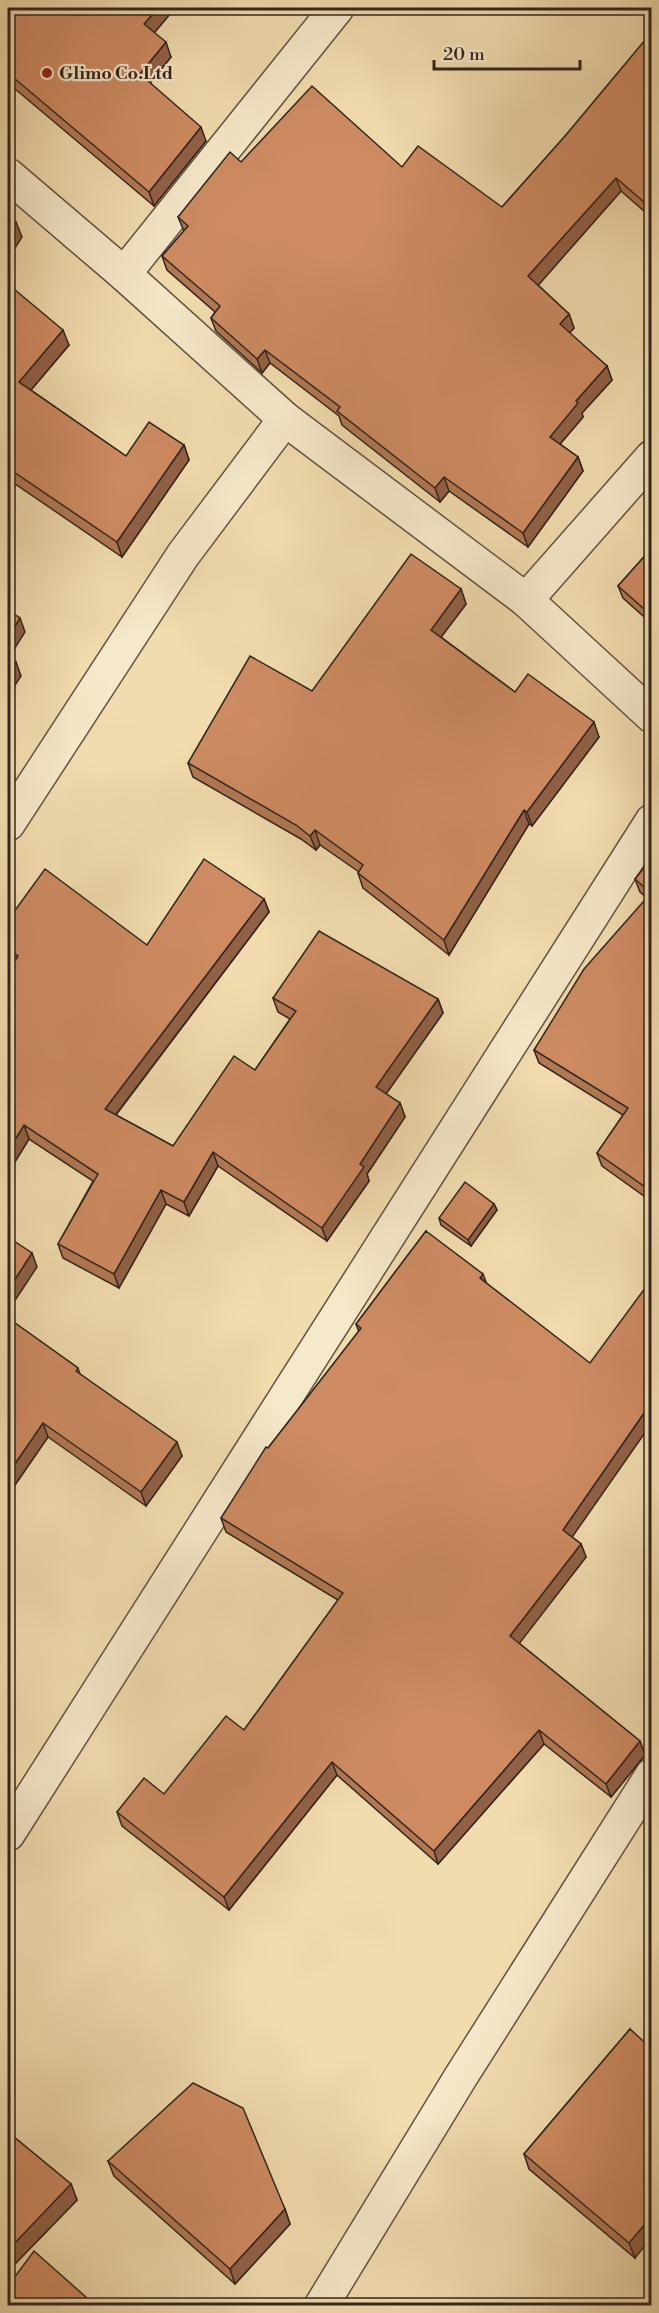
<svg xmlns="http://www.w3.org/2000/svg" width="659" height="2313" font-family="'Libre Bodoni',serif">
<style>
.lines{fill:none;stroke-linecap:round;stroke-linejoin:round}
.minor-casing{stroke:#625242;stroke-width:36}
.minor{stroke:#f6e8ca;stroke-width:33}
.wall{fill:#b17854;stroke:#32241e;stroke-width:1.5}
.shaded-wall{fill:#906145;stroke:#32241e;stroke-width:1.5}
.building{fill:#ce8b62;stroke:#32241e;stroke-width:1.5}
.poi-dot{fill:#8f2418;stroke:#f6e8ca;stroke-width:2}
.labels{text-anchor:middle;stroke-width:4.5;stroke-linejoin:round;paint-order:stroke}
.poi-label{font-size:18px;font-weight:bold;fill:#32241e;stroke:#f6e8ca;text-anchor:start}
</style>
<rect width="100%" height="100%" fill="#f1dcae"/>
<filter id="stains"><feTurbulence type="fractalNoise" baseFrequency=".00333" numOctaves="4"/><feColorMatrix values="0 0 0 0 .2 0 0 0 0 .09 0 0 0 0 .02 0 0 0 .5 -.17"/></filter>
<radialGradient id="worn" r=".72"><stop offset=".6" stop-color="#630" stop-opacity="0"/><stop offset="1" stop-color="#630" stop-opacity=".3"/></radialGradient>
<g class="lines">
<g class="minor-casing">
<g id="minor">
<polyline points="8,175 124,274 285,419 526,600 652,716"/>
<polyline points="124,274 337,8"/>
<polyline points="526,600 652,457"/>
<polyline points="8,824 183,555 285,419"/>
<polyline points="8,1834 652,821"/>
<polyline points="321,2306 460,2078 652,1775"/>
</g>
</g>
<use href="#minor" class="minor"/>
</g>
<g class="wall">
<polygon points="8,8 175,8 154,33 171,57 150,83 206,141 154,206 8,83"/>
<polygon points="651,33 651,217 621,191 538,285 569,314 574,328 569,333 607,366 612,380 582,413 583,417 560,444 578,457 583,471 528,547 449,491 440,502 342,425 339,416 270,363 262,373 216,331 211,318 215,312 167,270 162,256 184,231 178,217 241,162 402,167 502,207 566,135"/>
<polygon points="8,284 69,345 31,390 126,456 184,445 189,460 122,557 8,479"/>
<polygon points="651,549 651,623 623,598 618,586"/>
<polygon points="461,589 466,604 441,637 515,692 599,737 532,826 529,824 449,955 363,888 358,873 359,872 320,845 316,850 301,839 193,777 188,763 312,691"/>
<polygon points="651,859 651,1201 602,1166 597,1153 623,1115 539,1063 534,1050 647,898 640,892 635,879"/>
<polygon points="264,899 269,912 116,1115 173,1146 255,1070 290,1019 278,1012 273,998 438,999 443,1013 386,1094 400,1103 405,1117 367,1174 369,1181 327,1241 218,1166 189,1216 166,1204 119,1288 63,1258 58,1244 93,1181 29,1139 8,1173 8,972 13,963 8,959 8,920 147,945"/>
<polygon points="494,1204 497,1210 471,1246 441,1225 439,1218"/>
<polygon points="426,1231 572,1537 581,1544 586,1557 519,1643 640,1741 645,1755 611,1797 544,1744 438,1864 337,1775 229,1910 122,1826 117,1812 164,1794 244,1730 338,1600 226,1532 221,1518 268,1448 359,1332 356,1324"/>
<polygon points="8,1318 78,1368 80,1374 182,1456 146,1506 48,1437 8,1495"/>
<polygon points="630,2029 635,2258 529,2169 524,2154"/>
<polygon points="8,2132 71,2184 77,2200 14,2265 8,2260"/>
<polygon points="108,2161 285,2209 290,2224 235,2284 114,2176"/>
</g>
<g class="shaded-wall">
<polygon points="158,8 175,8 149,39 144,24"/>
<polygon points="166,42 171,57 145,89 140,74"/>
<polygon points="201,127 206,141 154,206 149,192"/>
<polygon points="616,178 621,191 534,290 528,276"/>
<polygon points="16,222 22,237 8,259 8,236"/>
<polygon points="569,314 574,328 565,338 560,324"/>
<polygon points="63,330 69,345 25,397 19,382"/>
<polygon points="265,350 270,363 262,373 257,359"/>
<polygon points="607,366 612,380 582,413 583,417 555,450 550,437 576,401"/>
<polygon points="184,445 189,460 122,557 117,542"/>
<polygon points="578,457 583,471 528,547 523,533"/>
<polygon points="444,477 449,491 440,502 435,488"/>
<polygon points="461,589 466,604 436,644 431,630"/>
<polygon points="20,618 25,632 8,659 8,638"/>
<polygon points="16,662 21,676 8,696 8,675"/>
<polygon points="594,722 599,737 532,826 527,812"/>
<polygon points="524,810 529,824 449,955 444,940"/>
<polygon points="315,830 320,845 316,850 310,836"/>
<polygon points="264,899 269,912 110,1122 105,1109"/>
<polygon points="438,999 443,1013 381,1101 376,1087"/>
<polygon points="400,1103 405,1117 367,1174 369,1181 327,1241 322,1228 360,1164"/>
<polygon points="24,1125 29,1139 8,1173 8,1151"/>
<polygon points="213,1152 218,1166 189,1216 184,1202"/>
<polygon points="161,1190 166,1204 119,1288 114,1274"/>
<polygon points="494,1204 497,1210 471,1246 468,1240"/>
<polygon points="32,1253 37,1267 8,1311 8,1290"/>
<polygon points="483,1274 488,1287 480,1278"/>
<polygon points="651,1403 651,1424 568,1543 563,1530"/>
<polygon points="43,1423 48,1437 8,1495 8,1474"/>
<polygon points="177,1442 182,1456 146,1506 141,1492"/>
<polygon points="581,1544 586,1557 515,1649 510,1636"/>
<polygon points="539,1730 544,1744 438,1864 434,1851"/>
<polygon points="640,1741 645,1755 611,1797 606,1784"/>
<polygon points="332,1762 337,1775 229,1910 224,1897"/>
<polygon points="71,2184 77,2200 14,2265 8,2250"/>
<polygon points="285,2209 290,2224 235,2284 230,2269"/>
<polygon points="651,2217 651,2238 635,2258 629,2243"/>
</g>
<g class="building">
<polygon points="9,8 158,8 144,24 166,42 140,74 201,127 149,192 8,73 8,9"/>
<polygon points="651,33 651,208 616,178 528,276 569,314 560,324 607,366 576,401 578,403 550,437 578,457 523,533 444,477 435,488 337,411 340,407 265,350 257,359 211,318 220,306 162,256 188,226 178,217 230,152 241,162 312,86 402,167 418,146 502,207 566,135"/>
<polygon points="8,217 16,222 8,236"/>
<polygon points="8,284 63,330 19,382 126,456 149,422 184,445 117,542 8,468"/>
<polygon points="651,549 651,615 618,586"/>
<polygon points="411,554 461,589 431,630 515,692 528,674 594,722 527,812 524,810 444,940 358,873 363,865 315,830 310,836 296,825 188,763 250,656 312,691"/>
<polygon points="8,610 20,618 8,638"/>
<polygon points="8,657 16,662 8,675"/>
<polygon points="204,859 264,899 105,1109 173,1146 234,1056 255,1070 296,1011 273,998 319,931 438,999 376,1087 400,1103 360,1164 364,1167 322,1228 213,1152 184,1202 161,1190 114,1274 58,1244 98,1174 24,1125 8,1151 8,972 18,956 8,949 8,920 45,869 147,945"/>
<polygon points="651,859 651,893 635,879"/>
<polygon points="651,893 651,1191 597,1153 628,1108 534,1050 584,969"/>
<polygon points="465,1182 494,1204 468,1240 439,1218"/>
<polygon points="426,1231 483,1274 480,1278 590,1363 651,1280 651,1403 563,1530 581,1544 510,1636 640,1741 606,1784 539,1730 434,1851 332,1762 224,1897 117,1812 144,1778 164,1794 226,1716 244,1730 343,1593 221,1518 266,1447 268,1448 361,1328 356,1324"/>
<polygon points="8,1237 32,1253 8,1290"/>
<polygon points="8,1318 78,1368 76,1371 177,1442 141,1492 43,1423 8,1474"/>
<polygon points="630,2029 651,2048 651,2217 629,2243 524,2154"/>
<polygon points="193,2083 243,2108 285,2209 230,2269 108,2161"/>
<polygon points="8,2132 71,2184 8,2250"/>
<polygon points="34,2251 96,2306 8,2306 8,2286"/>
</g>
<circle class="poi-dot" cx="47" cy="73" r="6"/>
<g class="labels">
<g class="poi-label">
<text x="59" y="79">Glimo Co.Ltd</text>
</g>
</g>
<rect width="659" height="2313" fill="none" stroke="#f1dcae" stroke-width="30"/>
<rect x="9" y="9" width="641" height="2295" fill="none" stroke="#32241e" stroke-width="3"/>
<rect x="15" y="15" width="629" height="2283" fill="none" stroke="#32241e" stroke-width="1.5"/>
<path d="M434 60v9h146v-9" fill="none" stroke="#32241e" stroke-width="3"/>
<text x="443" y="60" font-size="18" fill="#32241e" stroke="#f6e8ca" stroke-width="4.5" paint-order="stroke">20 m</text>
<rect width="100%" height="100%" filter="url(#stains)"/>
<rect width="100%" height="100%" fill="url(#worn)"/>
</svg>
